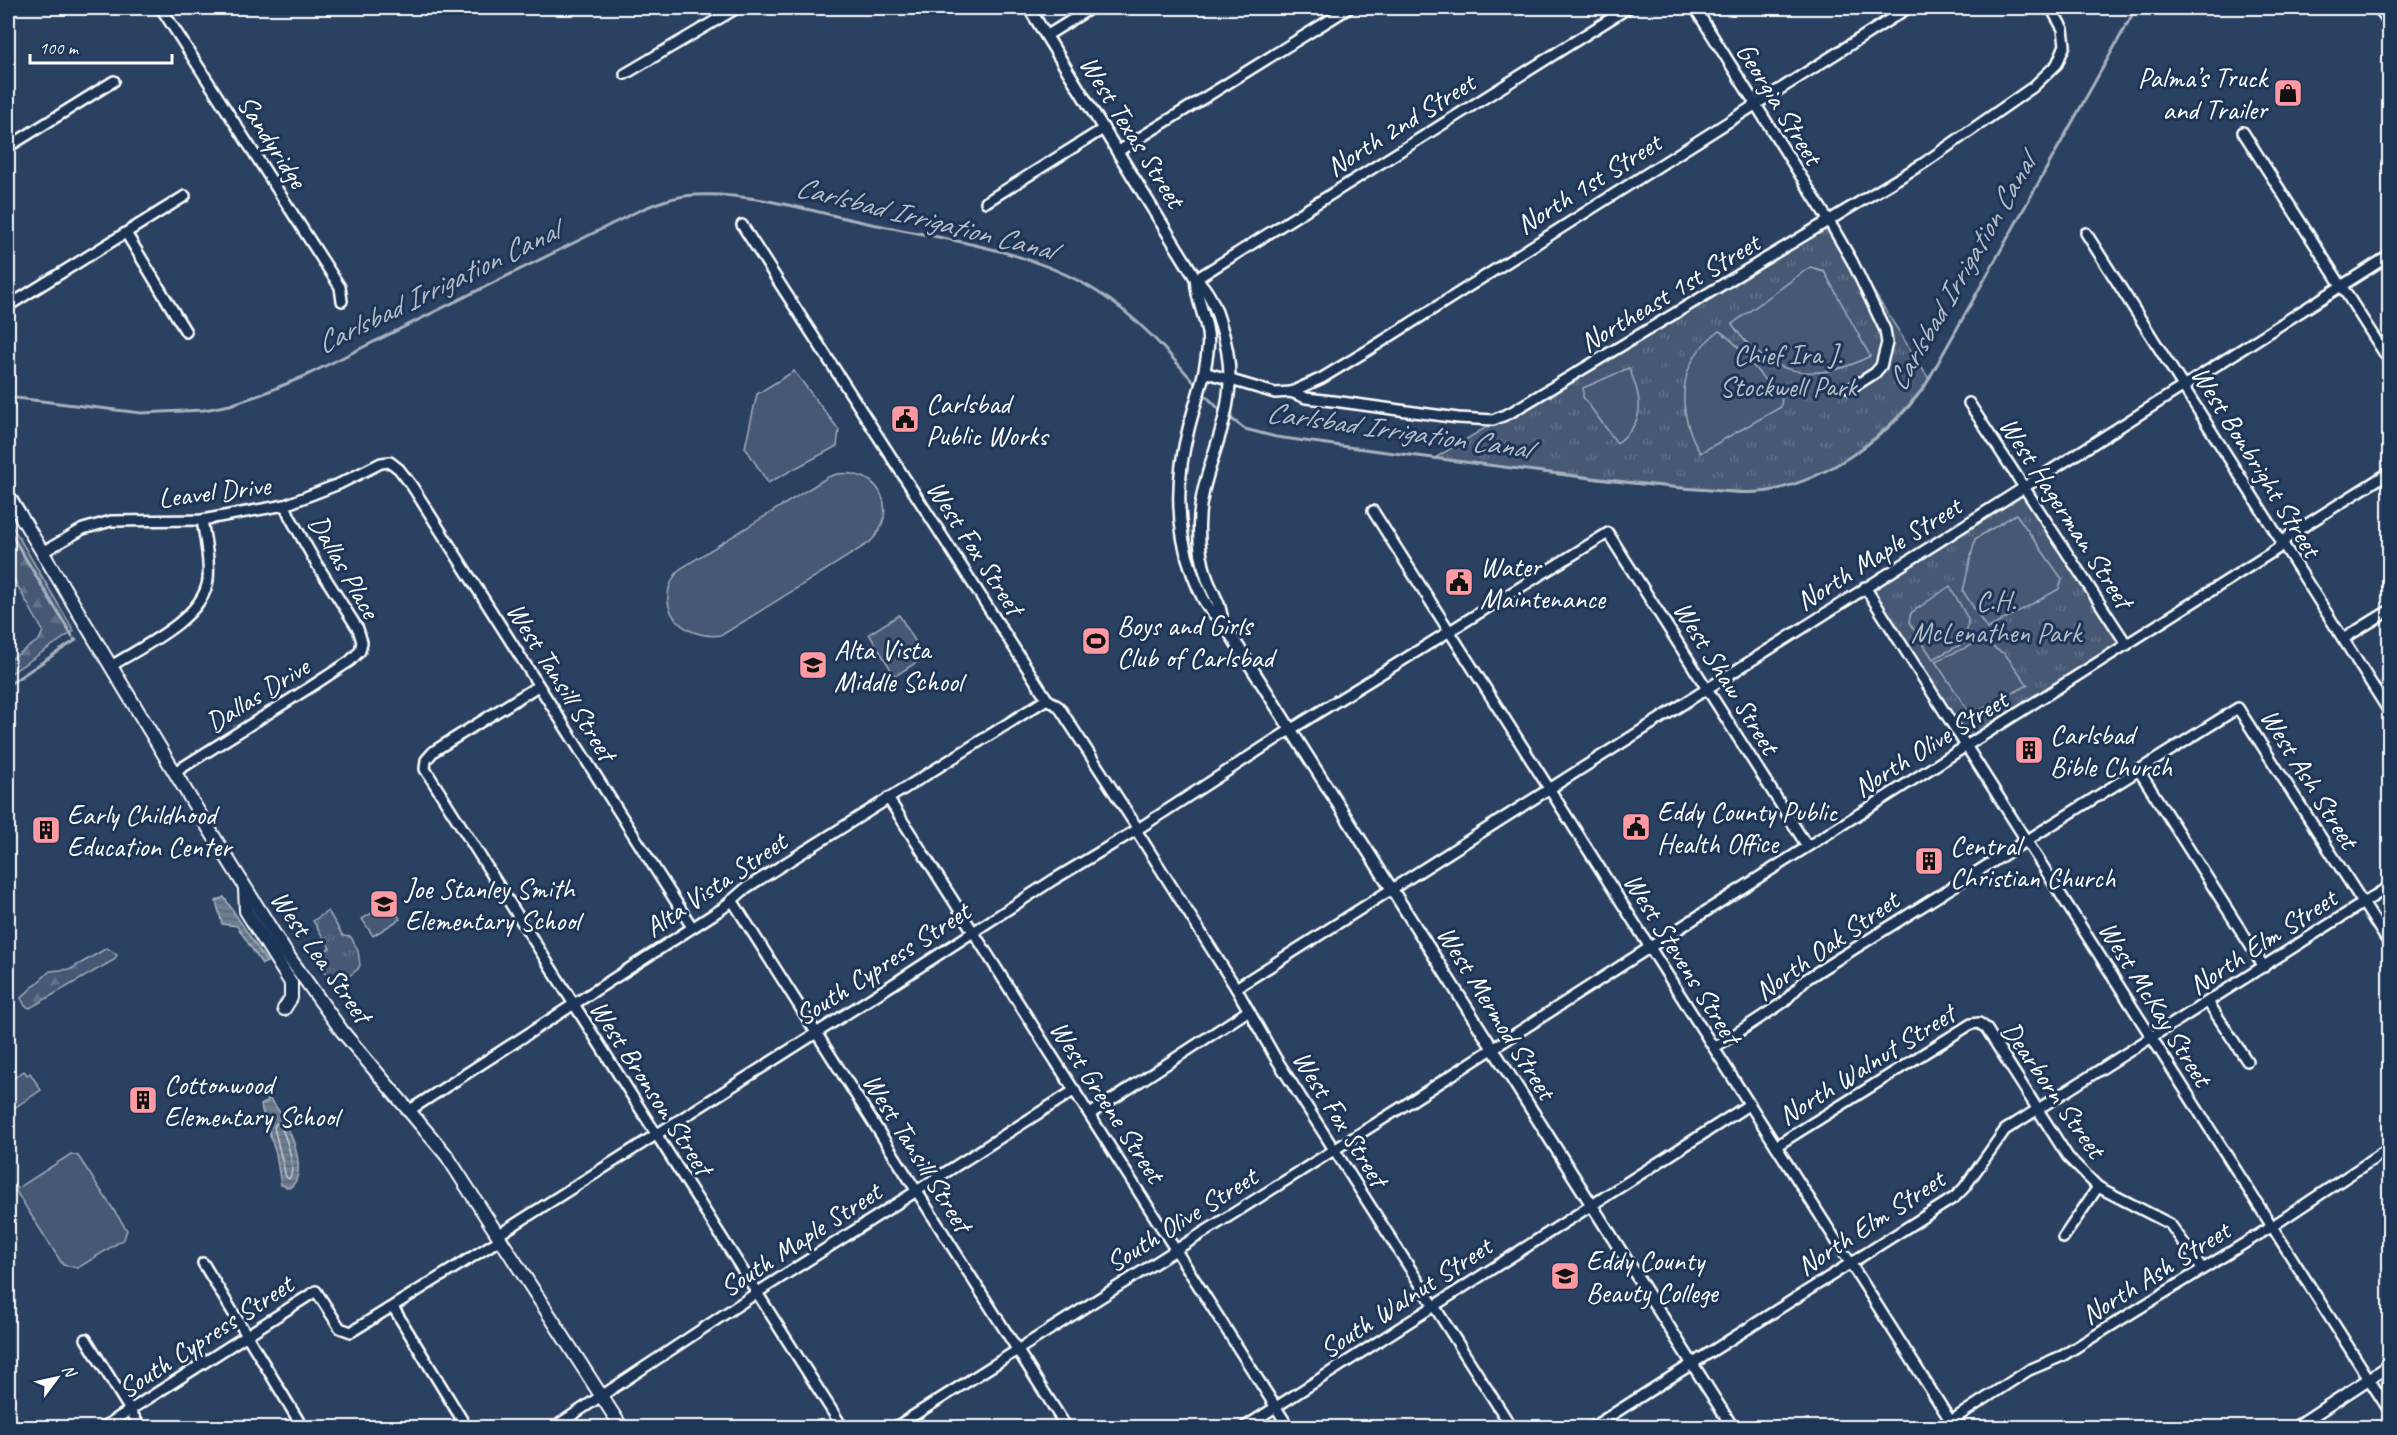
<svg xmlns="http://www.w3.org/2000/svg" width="2397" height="1435" font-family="Caveat,sans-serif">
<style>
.forest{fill:url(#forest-firs);stroke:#a2acba;stroke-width:1.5}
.park{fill:url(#park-tufts);stroke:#a2acba;stroke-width:1.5}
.pitch{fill:#465975;stroke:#a2acba;stroke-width:1.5}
.water{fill:url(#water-rules);stroke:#a7b1be;stroke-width:1.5}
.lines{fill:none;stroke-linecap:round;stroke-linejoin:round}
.shore{stroke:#c5cbd3;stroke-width:1.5}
.stream{stroke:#a7b1be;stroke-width:3}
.minor-casing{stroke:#fff;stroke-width:14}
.tertiary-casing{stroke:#fff;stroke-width:15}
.secondary-casing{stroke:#fff;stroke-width:16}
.minor{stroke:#1d3557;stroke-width:9}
.tertiary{stroke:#1d3557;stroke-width:10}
.secondary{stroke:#1d3557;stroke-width:12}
.labels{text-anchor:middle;stroke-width:6;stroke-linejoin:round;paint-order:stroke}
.poi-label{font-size:28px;fill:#fff;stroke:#1d3557;text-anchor:start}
.street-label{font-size:28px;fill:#fff;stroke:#1d3557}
.park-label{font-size:28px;fill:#b5bdc8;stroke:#1d3557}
.water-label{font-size:30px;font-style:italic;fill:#b6bec8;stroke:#1d3557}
</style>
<defs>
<pattern id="forest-firs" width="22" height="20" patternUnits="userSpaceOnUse" patternTransform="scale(1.5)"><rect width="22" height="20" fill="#465975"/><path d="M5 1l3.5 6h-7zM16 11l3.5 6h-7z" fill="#62728a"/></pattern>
<pattern id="park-tufts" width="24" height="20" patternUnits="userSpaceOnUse" patternTransform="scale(1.5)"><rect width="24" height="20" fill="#465975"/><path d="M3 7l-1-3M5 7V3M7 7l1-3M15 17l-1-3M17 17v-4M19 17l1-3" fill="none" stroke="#62728a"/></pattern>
<pattern id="water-rules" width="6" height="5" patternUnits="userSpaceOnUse" patternTransform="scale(1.5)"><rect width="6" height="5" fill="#6d7d92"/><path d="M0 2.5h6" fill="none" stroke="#5e6772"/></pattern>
</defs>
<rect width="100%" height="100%" fill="#2a4161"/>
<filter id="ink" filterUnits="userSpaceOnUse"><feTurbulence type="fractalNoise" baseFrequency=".0167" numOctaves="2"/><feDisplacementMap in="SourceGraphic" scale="12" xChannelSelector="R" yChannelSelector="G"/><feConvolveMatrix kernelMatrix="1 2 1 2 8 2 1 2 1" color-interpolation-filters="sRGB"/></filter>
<g filter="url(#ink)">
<g class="forest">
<polygon points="8,519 74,631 8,675 8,661 39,640 43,631 8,569"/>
<polygon points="107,948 117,955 114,960 30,1008 25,1006 21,998 50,971 71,969"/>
</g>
<g class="park">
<path d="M1829 221 1929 379C1899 432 1829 479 1769 491 1745 496 1717 491 1692 489 1606 483 1521 469 1435 458Z"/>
<polygon points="2023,487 2127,645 1967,746 1865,587"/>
<polygon points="328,911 343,936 351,937 358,951 360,965 358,969 335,987 316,957 330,948 313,921"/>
</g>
<g class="pitch">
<path d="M1810 267 1824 271 1870 356C1815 385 1767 376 1732 324Z"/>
<path d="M1719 331C1738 342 1750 364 1765 380 1770 386 1777 389 1782 396L1781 407 1700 453C1676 410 1676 362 1719 331Z"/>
<path d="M1629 368C1642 399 1647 421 1617 443L1583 397V388Z"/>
<polygon points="794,371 839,430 837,446 768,483 745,447 757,394"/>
<path d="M837 474C881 468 901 513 869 543L722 635C680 641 650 603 680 569L828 477Z"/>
<polygon points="2016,514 2062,579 2059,589 1987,629 1963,591 1975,539"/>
<polygon points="1950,586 1968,619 1966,642 1933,659 1909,622 1911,613"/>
<polygon points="899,615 925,657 895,676 869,634"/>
<polygon points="1981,641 2005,654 2028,685 1977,712 1967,709 1935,661"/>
<polygon points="390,902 400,919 373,936 362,919"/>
<polygon points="24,1071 27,1075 30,1073 41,1090 8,1112 8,1082"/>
<polygon points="71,1154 78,1156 127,1230 124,1239 78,1268 63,1265 15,1190"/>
</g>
<g class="water">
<polygon points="224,897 266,961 267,962 262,964 237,926 222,924 216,901"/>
<path d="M268 1098C285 1111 313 1175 289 1188L281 1185 276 1154 262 1110 261 1105 267 1102Z"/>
</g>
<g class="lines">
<path class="shore" d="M276 1123 279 1124C286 1135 297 1169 289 1179L286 1177 274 1127Z"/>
<g class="stream">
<polyline points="1202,392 1223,413"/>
<path d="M8 397 141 413 204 410 230 405 262 394 305 376 636 212C656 203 674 196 696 195 748 192 807 210 858 221 935 238 1029 248 1096 291 1137 316 1167 351 1198 387"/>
<path d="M1229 417 1245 429 1276 437C1381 452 1487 465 1592 478 1632 483 1671 488 1710 490 1729 492 1751 494 1769 491 1832 478 1887 436 1925 386L2136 8"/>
<polyline points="8,529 72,636"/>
<polyline points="8,685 76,640 74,639"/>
</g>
<g class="minor-casing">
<g id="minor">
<polyline points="161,8 327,267 340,287 342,301"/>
<polyline points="1695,8 1829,221 1852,261 1885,330 1887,343 1881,366 1875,373 1850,389"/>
<polyline points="1046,36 1091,8"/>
<polyline points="625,74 737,8"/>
<polyline points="2243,132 2390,362"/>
<polyline points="8,147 114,81"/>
<polyline points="1117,152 1349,8"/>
<polyline points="986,202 1103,129"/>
<polyline points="742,225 1047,699 1059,707 1138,829"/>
<polyline points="126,233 186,332"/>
<polyline points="2086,233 2390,713"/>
<polyline points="1196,279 1628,8"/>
<polyline points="8,306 185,196"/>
<polyline points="1204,372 1275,393 1291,392 1306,398 1341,402 1458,418 1493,420 1510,413 1924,163 2033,87 2057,64 2065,45 2063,29 2051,8"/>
<polyline points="1291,392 1322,378 1370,349 1908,8"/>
<polyline points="1969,403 2127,645"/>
<polyline points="1373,511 1955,1428"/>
<polyline points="43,552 83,529 111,521 202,520 285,505 339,484 381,463 390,462 399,469 412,486 692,927"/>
<polyline points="1865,587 2390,1412"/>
<polyline points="2343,639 2390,610"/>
<path d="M111 666C141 647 203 619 208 580 210 561 205 539 202 520"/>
<path d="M538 686 434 751 426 760 425 769C563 990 704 1208 843 1428"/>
<polyline points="2138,769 2264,967"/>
<polyline points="175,772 312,686 350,661 360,651 362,642 358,629 316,563 290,517 285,505"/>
<polyline points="888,798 1289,1428"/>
<polyline points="1136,830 1236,988 1275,1057 1512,1428"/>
<polyline points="732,900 1067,1428"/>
<polyline points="1236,988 2390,255"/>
<polyline points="2208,1002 2247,1061"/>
<polyline points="1714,1048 1784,1002 1805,980 1822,969 2238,708 2390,945"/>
<polyline points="410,1110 723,908 746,888 1047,699"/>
<polyline points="1090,1114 1248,1011"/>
<polyline points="1776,1146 1971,1024 1979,1023 1986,1028 2068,1157 2098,1187 2170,1224 2202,1268"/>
<polyline points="498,1235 895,983 1053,880 1138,829 1290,730 1608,533 1807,846"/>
<polyline points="2063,1238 2098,1187"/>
<polyline points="203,1263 303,1428"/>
<polyline points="393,1307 467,1428"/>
<polyline points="86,1339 141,1428"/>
<polyline points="102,1428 316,1291 340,1328 351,1332 501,1239"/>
<polyline points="553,1428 758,1292 1075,1090"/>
<polyline points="894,1428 1413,1100 1728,897 2277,549 2290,535 2390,472"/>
<polyline points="1243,1428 1750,1104"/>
<polyline points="1591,1428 1955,1197 1964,1188 2005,1130 2390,886"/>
<polyline points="1940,1428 2029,1370 2062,1356 2271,1227 2390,1148"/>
</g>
</g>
<g class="tertiary-casing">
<g id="tertiary">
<path d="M1029 8 1196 279C1209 291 1215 306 1220 323 1227 344 1231 368 1229 390 1225 438 1198 481 1199 529 1199 545 1202 563 1207 578 1213 595 1221 603 1222 621"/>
<polyline points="2379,8 2390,24"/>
<path d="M1196 279C1195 302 1210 322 1208 346 1206 374 1196 400 1189 427 1176 476 1175 527 1193 575 1200 593 1206 609 1222 621L1733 1428"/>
<polyline points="2294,1428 2390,1365"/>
</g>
</g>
<g class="secondary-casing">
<g id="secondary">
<polyline points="8,495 198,811 286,953 342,1031 447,1156 622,1428"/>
<polyline points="245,889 246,911 291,983 291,998 284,1009"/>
</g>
</g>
<use href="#minor" class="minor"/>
<use href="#tertiary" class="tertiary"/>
<use href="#secondary" class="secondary"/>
</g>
</g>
<defs>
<g id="shop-square" transform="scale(1.5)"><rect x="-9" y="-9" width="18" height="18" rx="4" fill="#ff9aa2" stroke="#1d3557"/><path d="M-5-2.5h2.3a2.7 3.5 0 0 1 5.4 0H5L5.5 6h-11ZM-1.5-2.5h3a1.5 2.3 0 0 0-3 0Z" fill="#111"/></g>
<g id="civic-square" transform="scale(1.5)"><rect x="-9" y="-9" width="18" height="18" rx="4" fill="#ff9aa2" stroke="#1d3557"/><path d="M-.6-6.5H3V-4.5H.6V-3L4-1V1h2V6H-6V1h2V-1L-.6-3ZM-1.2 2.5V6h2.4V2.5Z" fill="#111"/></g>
<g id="stadium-square" transform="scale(1.5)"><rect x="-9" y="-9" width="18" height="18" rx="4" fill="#ff9aa2" stroke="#1d3557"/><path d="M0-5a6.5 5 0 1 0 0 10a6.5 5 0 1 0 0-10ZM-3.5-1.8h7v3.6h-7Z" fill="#111"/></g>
<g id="school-square" transform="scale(1.5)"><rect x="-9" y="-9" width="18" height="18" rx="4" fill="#ff9aa2" stroke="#1d3557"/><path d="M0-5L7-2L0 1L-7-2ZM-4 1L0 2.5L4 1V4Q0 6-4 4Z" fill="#111"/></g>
<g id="building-square" transform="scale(1.5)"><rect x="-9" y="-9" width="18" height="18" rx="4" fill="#ff9aa2" stroke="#1d3557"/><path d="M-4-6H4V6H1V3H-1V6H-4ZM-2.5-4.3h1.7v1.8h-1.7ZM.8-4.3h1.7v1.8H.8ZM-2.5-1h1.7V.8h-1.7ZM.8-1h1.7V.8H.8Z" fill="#111"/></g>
<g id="university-square" transform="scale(1.5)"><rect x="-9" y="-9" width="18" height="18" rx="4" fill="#ff9aa2" stroke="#1d3557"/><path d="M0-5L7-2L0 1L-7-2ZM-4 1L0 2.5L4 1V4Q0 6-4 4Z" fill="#111"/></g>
</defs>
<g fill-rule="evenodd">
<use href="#shop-square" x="2288" y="93"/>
<use href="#civic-square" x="905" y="419"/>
<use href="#civic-square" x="1459" y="582"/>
<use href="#stadium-square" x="1096" y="641"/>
<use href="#school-square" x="813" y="665"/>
<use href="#building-square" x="2029" y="750"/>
<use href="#civic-square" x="1636" y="827"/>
<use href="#building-square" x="46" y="830"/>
<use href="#building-square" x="1929" y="861"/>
<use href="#school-square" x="384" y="904"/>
<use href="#building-square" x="143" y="1100"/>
<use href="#university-square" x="1565" y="1276"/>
</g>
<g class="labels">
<g class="poi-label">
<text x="2267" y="87" text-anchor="end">Palma’s Truck<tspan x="2267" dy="32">and Trailer</tspan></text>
<text x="926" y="413">Carlsbad<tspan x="926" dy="32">Public Works</tspan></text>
<text x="1480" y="576">Water<tspan x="1480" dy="32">Maintenance</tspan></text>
<text x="1117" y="635">Boys and Girls<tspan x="1117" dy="32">Club of Carlsbad</tspan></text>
<text x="834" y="659">Alta Vista<tspan x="834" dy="32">Middle School</tspan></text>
<text x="2050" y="744">Carlsbad<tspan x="2050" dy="32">Bible Church</tspan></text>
<text x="1657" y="821">Eddy County Public<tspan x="1657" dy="32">Health Office</tspan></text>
<text x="67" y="824">Early Childhood<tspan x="67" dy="32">Education Center</tspan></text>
<text x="1950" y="855">Central<tspan x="1950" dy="32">Christian Church</tspan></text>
<text x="405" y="898">Joe Stanley Smith<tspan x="405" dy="32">Elementary School</tspan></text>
<text x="164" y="1094">Cottonwood<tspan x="164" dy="32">Elementary School</tspan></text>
<text x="1586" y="1270">Eddy County<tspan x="1586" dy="32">Beauty College</tspan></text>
</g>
<g class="street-label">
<text transform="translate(1780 103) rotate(58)" y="10">Georgia Street</text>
<text transform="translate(1400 124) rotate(-32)" y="10">North 2nd Street</text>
<text transform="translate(1133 131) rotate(58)" y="10">West Texas Street</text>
<text transform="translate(273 141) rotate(57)" y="10">Sandyridge</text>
<text transform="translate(1588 183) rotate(-32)" y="10">North 1st Street</text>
<text transform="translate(1669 292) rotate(-31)" y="10">Northeast 1st Street</text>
<text transform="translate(2257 461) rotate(58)" y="10">West Bonbright Street</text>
<text transform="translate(214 491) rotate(-7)" y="10">Leavel Drive</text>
<text transform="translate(2067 512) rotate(57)" y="10">West Hagerman Street</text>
<text transform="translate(976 547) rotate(57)" y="10">West Fox Street</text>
<text transform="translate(1878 553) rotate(-32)" y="10">North Maple Street</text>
<text transform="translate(345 566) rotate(60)" y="10">Dallas Place</text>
<text transform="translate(1727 677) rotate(58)" y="10">West Shaw Street</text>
<text transform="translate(562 681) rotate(58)" y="10">West Tansill Street</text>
<text transform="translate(257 694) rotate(-32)" y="10">Dallas Drive</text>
<text transform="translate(1930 743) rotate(-32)" y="10">North Olive Street</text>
<text transform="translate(2310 778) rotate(58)" y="10">West Ash Street</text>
<text transform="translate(715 884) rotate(-34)" y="10">Alta Vista Street</text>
<text transform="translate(2262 941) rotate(-33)" y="10">North Elm Street</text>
<text transform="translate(1826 945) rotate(-35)" y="10">North Oak Street</text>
<text transform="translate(322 956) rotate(55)" y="10">West Lea Street</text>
<text transform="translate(1683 958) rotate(58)" y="10">West Stevens Street</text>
<text transform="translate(882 963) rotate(-33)" y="10">South Cypress Street</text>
<text transform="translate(2156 1003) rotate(58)" y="10">West McKay Street</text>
<text transform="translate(1497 1012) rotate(58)" y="10">West Mermod Street</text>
<text transform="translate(1866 1064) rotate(-32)" y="10">North Walnut Street</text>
<text transform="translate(652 1087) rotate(57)" y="10">West Bronson Street</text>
<text transform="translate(2054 1089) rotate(55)" y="10">Dearborn Street</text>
<text transform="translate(1108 1101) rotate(57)" y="10">West Greene Street</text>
<text transform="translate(1341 1118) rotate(58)" y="10">West Fox Street</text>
<text transform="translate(918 1152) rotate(58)" y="10">West Tansill Street</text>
<text transform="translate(1181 1219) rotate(-32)" y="10">South Olive Street</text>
<text transform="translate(1870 1222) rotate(-33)" y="10">North Elm Street</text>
<text transform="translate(800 1239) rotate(-33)" y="10">South Maple Street</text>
<text transform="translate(2155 1272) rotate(-32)" y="10">North Ash Street</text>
<text transform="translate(1405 1297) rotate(-33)" y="10">South Walnut Street</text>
<text transform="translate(205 1336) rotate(-33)" y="10">South Cypress Street</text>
</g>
<g class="park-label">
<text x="1788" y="364">Chief Ira J.<tspan x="1788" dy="32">Stockwell Park</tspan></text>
<text x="1996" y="610">C.H.<tspan x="1996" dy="32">McLenathen Park</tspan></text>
</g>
<g class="water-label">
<text transform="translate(925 218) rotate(14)" y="10">Carlsbad Irrigation Canal</text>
<text transform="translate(1961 273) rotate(-60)" y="10">Carlsbad Irrigation Canal</text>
<text transform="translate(437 287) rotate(-26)" y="10">Carlsbad Irrigation Canal</text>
<text transform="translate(1398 430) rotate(8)" y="10">Carlsbad Irrigation Canal</text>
</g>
</g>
<rect width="2397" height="1435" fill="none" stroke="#1d3557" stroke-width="30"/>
<rect x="15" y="15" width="2367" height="1405" fill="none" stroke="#fff" stroke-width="2" filter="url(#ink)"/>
<g transform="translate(57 1378) rotate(57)" stroke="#1d3557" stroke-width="4.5" paint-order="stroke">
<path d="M0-4.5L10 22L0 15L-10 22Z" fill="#ffffff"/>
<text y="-9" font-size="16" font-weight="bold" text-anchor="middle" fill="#ffffff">N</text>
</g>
<path d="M30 54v9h142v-9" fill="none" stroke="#ffffff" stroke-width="3"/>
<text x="39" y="54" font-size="18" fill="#ffffff" stroke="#1d3557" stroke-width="4.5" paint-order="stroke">100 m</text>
</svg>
